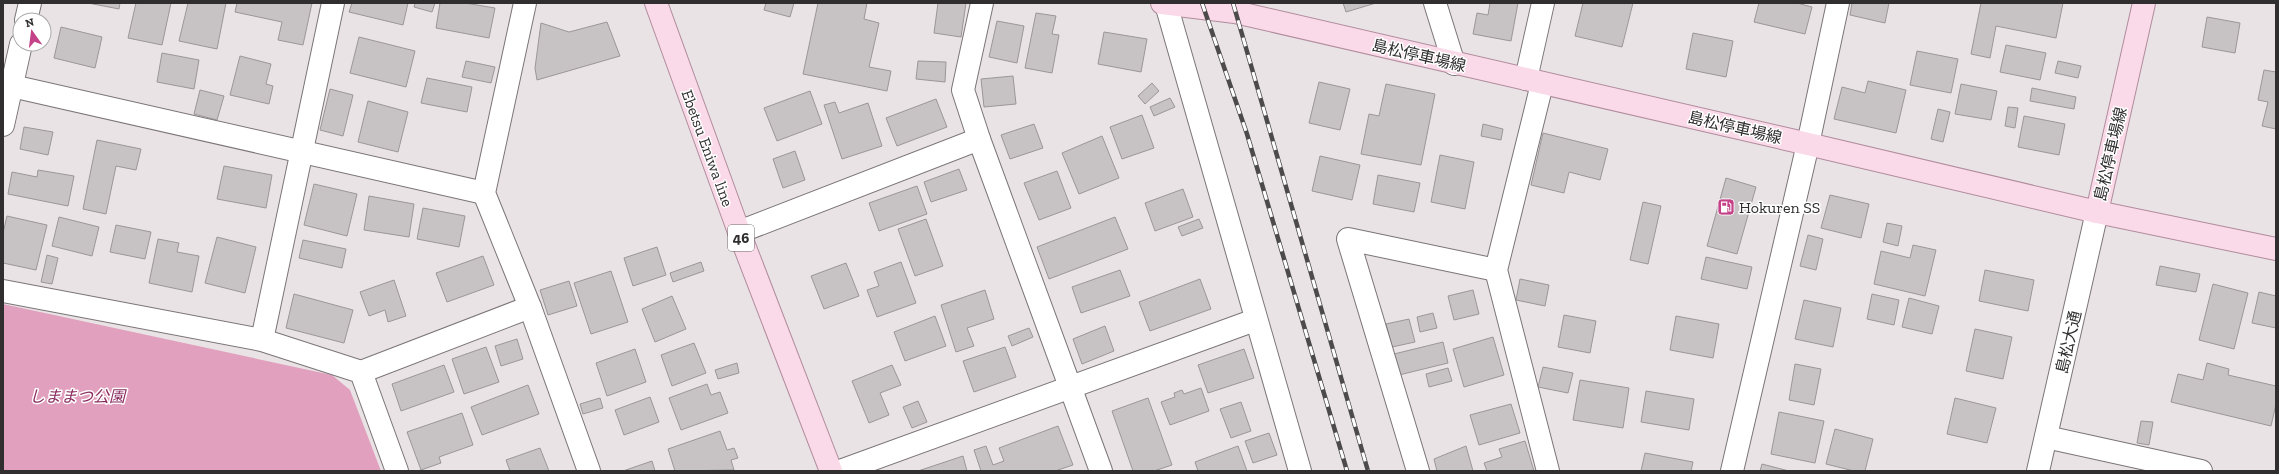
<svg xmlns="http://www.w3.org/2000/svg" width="2279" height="474" font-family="'Zilla Slab','Noto Sans JP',serif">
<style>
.green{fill:#e1a0bd}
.building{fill:#c7c2c4;stroke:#9b9698}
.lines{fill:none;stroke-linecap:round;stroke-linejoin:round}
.minor-casing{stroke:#7b7578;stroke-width:24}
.major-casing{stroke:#b18c9d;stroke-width:24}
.minor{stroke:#fff;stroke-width:22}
.major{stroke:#fad9e8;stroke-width:22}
.rail-casing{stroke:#4c4a4b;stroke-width:4.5}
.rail{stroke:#fff;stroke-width:3;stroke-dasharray:9;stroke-linecap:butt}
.labels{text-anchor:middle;stroke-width:3;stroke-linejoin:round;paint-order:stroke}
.shield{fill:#fff;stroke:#6e6d6d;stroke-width:1}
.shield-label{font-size:15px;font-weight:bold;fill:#302e2f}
.street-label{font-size:16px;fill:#302e2f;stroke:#fff}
.poi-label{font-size:16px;fill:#302e2f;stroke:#fff;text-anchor:start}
.park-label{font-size:16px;font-style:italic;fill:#8b2d60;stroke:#fff}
</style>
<rect width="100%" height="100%" fill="#e9e3e5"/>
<polygon class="green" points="3,304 332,375 350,390 381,471 3,471"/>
<g class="building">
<polygon points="88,3 120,3 119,9"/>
<polygon points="136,3 171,3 162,45 128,38"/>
<polygon points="188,3 226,3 217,49 179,41"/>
<polygon points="237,3 312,3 303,45 278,40 282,22 235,12"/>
<polygon points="352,3 408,3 403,25 349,12"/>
<polygon points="415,3 435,3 432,12 414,7"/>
<polygon points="440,3 465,3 495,8 489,38 436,28"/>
<polygon points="766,3 794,3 790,17 764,10"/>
<polygon points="818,3 867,3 864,19 879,23 869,67 891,71 887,91 803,74"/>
<polygon points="938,3 966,3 961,37 934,33"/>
<polygon points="1343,3 1376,3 1346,12"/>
<polygon points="1490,3 1518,3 1511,41 1473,34 1477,13 1488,15"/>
<polygon points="1583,3 1633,3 1622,47 1575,36"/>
<polygon points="1759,3 1797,3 1812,7 1805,34 1754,22"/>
<polygon points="1852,3 1889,3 1885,23 1850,15"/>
<polygon points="1981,3 2063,3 2056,38 1996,26 1990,58 1971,54"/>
<polygon points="1036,13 1056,16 1052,34 1059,35 1052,73 1025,68"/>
<polygon points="2207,17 2240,23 2235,53 2202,47"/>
<polygon points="997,21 1024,26 1017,63 989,57"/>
<polygon points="607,22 620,56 537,80 535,68 541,23 569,32"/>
<polygon points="61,27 102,37 95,68 54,58"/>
<polygon points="1104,32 1147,39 1141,72 1098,64"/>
<polygon points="1693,33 1733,41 1726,77 1686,69"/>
<polygon points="359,37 415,51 406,87 350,73"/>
<polygon points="2006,45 2046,53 2040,80 2000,72"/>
<polygon points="1917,51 1958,59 1951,93 1910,85"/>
<polygon points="162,53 199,60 194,89 157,82"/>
<polygon points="240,56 271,64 266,84 273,86 269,104 230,95"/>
<polygon points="466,61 495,67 491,83 462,77"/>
<polygon points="918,61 946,62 945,82 916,79"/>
<polygon points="2058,61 2081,66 2078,78 2055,73"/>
<polygon points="2264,70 2276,72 2276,129 2262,126 2268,102 2258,100"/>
<polygon points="1013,76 1016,104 984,107 981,79"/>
<polygon points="427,78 472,87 467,112 421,103"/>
<polygon points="1868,81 1906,90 1896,133 1834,119 1842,87 1865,93"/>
<polygon points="1319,82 1350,89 1340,130 1309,123"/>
<polygon points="1152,83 1159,91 1145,104 1138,96"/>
<polygon points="1386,84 1435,94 1421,165 1361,154 1369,114 1379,116"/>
<polygon points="1961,84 1997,91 1991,120 1955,114"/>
<polygon points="2032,88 2076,97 2074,109 2030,101"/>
<polygon points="330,89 353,95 343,136 320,130"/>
<polygon points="200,90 224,96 217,120 194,114"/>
<polygon points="810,91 822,124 777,141 764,108"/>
<polygon points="1170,98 1175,107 1154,116 1150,107"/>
<polygon points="936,99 947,127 897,146 886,118"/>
<polygon points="368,101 408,112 398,152 358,142"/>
<polygon points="835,102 839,113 868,103 882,146 842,159 824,105"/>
<polygon points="2008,107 2018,108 2015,128 2005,126"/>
<polygon points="1938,109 1950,112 1943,142 1931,139"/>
<polygon points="1142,115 1154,148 1122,159 1110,127"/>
<polygon points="2024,116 2065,124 2059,155 2018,147"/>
<polygon points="1034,124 1043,148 1010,159 1001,135"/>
<polygon points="1483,124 1503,129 1501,140 1481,136"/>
<polygon points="24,127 53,132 48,155 20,149"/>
<polygon points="1543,133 1608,149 1600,180 1569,172 1564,193 1531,185"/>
<polygon points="1102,136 1119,178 1079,194 1062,153"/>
<polygon points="97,140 141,149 136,170 116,166 106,214 83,209"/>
<polygon points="795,151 805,180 783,188 773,159"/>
<polygon points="1440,155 1474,162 1465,209 1431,202"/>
<polygon points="1320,156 1360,165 1352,200 1312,191"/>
<polygon points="224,166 272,175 266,208 217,199"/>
<polygon points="959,169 967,190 931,202 924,182"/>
<polygon points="38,170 74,176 68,206 8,194 12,172 37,177"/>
<polygon points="1057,171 1071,208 1039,220 1024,183"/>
<polygon points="1378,175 1420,183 1414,212 1373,204"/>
<polygon points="1726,178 1756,187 1737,254 1707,246"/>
<polygon points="314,184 357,194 347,236 304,225"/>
<polygon points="917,186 927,214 879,231 869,203"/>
<polygon points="1183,189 1193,217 1155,231 1145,203"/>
<polygon points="1830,195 1869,204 1861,238 1821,228"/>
<polygon points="369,196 414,204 409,237 364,230"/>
<polygon points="1643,202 1661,206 1648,264 1630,260"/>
<polygon points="423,208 465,216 459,247 417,239"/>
<polygon points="7,216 47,225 36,270 3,263 3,233"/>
<polygon points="59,217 99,227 92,256 52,246"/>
<polygon points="1115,217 1128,249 1049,279 1037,247"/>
<polygon points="926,219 943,266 915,276 898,229"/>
<polygon points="1199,219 1203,228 1182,236 1178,227"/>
<polygon points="1887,223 1902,226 1898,246 1883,242"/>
<polygon points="116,225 151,232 145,259 110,252"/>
<polygon points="1808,235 1823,239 1816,270 1800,266"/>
<polygon points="217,237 256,247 245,293 205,283"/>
<polygon points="158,239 179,243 177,252 199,256 192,292 149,283"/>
<polygon points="303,240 346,249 342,268 299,258"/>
<polygon points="1913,245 1936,250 1925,296 1874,284 1881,251 1910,258"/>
<polygon points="657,247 666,275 633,286 624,258"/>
<polygon points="47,255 58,258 52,284 41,282"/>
<polygon points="483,256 494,285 447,302 436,273"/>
<polygon points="1706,257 1752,267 1747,289 1701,279"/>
<polygon points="701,262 704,271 673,282 670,273"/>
<polygon points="901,262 916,303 877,317 867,290 879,286 874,272"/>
<polygon points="846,263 859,296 824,309 811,276"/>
<polygon points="2160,266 2200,274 2196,292 2156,285"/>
<polygon points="1120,270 1130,296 1081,313 1072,287"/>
<polygon points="1985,270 2034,280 2028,311 1979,301"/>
<polygon points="611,271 628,322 591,334 574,283"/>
<polygon points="1200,279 1211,309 1150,331 1139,302"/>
<polygon points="1520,279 1549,285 1545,306 1516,300"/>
<polygon points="394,280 406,316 388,322 385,310 369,316 360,292"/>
<polygon points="569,281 577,306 548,315 540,290"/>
<polygon points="2213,284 2248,293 2234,349 2199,340"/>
<polygon points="985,290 994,319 967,328 974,346 956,352 941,305"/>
<polygon points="1473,290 1479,314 1454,320 1448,296"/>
<polygon points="2259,292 2276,296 2276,328 2252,323"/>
<polygon points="294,294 353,310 344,343 286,328"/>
<polygon points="1872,294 1899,300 1894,325 1867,319"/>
<polygon points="672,296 686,329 655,342 642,309"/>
<polygon points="1909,298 1939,306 1932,334 1902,327"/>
<polygon points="1804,300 1841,308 1833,347 1795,339"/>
<polygon points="1433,313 1437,328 1420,332 1417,317"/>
<polygon points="1564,315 1596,321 1590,353 1558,347"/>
<polygon points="935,316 946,346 905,361 894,332"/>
<polygon points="1676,316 1719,324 1713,358 1670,350"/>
<polygon points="1409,319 1415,342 1392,347 1386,324"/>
<polygon points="1105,326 1114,351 1082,364 1073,339"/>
<polygon points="1029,328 1033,337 1012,346 1008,336"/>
<polygon points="1975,329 2012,337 2003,379 1966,371"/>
<polygon points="1493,337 1504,375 1464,387 1453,349"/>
<polygon points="517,339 523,359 501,366 495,346"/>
<polygon points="1443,342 1448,363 1399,375 1394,354"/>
<polygon points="694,343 706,373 672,386 661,355"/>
<polygon points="486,347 499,382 464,394 452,359"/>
<polygon points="1005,347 1016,377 974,392 963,361"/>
<polygon points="635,349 646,382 607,396 596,363"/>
<polygon points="1244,349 1254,378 1208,393 1198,365"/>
<polygon points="737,363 739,373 718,379 715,370"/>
<polygon points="2207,363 2229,369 2228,375 2276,386 2276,404 2271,426 2171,402 2178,374 2203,380"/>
<polygon points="1795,364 1821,369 1814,405 1789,400"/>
<polygon points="444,365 454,392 401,411 392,384"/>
<polygon points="892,365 901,385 880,393 889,415 869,423 852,381"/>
<polygon points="1543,367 1573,373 1568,393 1538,387"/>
<polygon points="1448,368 1452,381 1429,387 1426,374"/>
<polygon points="1580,380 1629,388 1623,428 1573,420"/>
<polygon points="707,384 711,395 720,392 728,413 681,430 669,398"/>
<polygon points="528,385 539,414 482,435 471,407"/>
<polygon points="1201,388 1209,411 1170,425 1161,402 1175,397 1174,393 1182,390 1184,394"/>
<polygon points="1646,391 1694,399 1689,430 1641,422"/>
<polygon points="650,397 659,422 624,435 615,410"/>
<polygon points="600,398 603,408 583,414 580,404"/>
<polygon points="1148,398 1172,465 1154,471 1133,471 1112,411"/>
<polygon points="1955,398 1996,408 1987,443 1947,434"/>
<polygon points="918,401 927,422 912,428 903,407"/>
<polygon points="1241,402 1251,431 1231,438 1220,409"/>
<polygon points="1511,404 1520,433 1479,445 1470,415"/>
<polygon points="1779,412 1824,421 1815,463 1771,454"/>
<polygon points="462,413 473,445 439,457 441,463 421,470 407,432"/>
<polygon points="2141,421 2153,422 2149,445 2137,443"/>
<polygon points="1058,426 1073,465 1055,471 981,471 974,450 986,446 993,465 1004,461 999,448"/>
<polygon points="1835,429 1873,439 1865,471 1854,471 1826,464"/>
<polygon points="720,431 727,450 734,448 738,458 731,460 734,470 675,471 668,449"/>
<polygon points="1269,433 1277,455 1253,463 1245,441"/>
<polygon points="1525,441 1534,471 1487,471 1484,463 1502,457 1499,449"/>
<polygon points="1238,446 1247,471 1198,471 1195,462"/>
<polygon points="1466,446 1473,471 1437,471 1434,459"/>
<polygon points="540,448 549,471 510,471 506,460"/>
<polygon points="1645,453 1693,462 1691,471 1641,471"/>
<polygon points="963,456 967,471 918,471"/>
<polygon points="652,461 655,471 623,471"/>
<polygon points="1762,464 1789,471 1760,471"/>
</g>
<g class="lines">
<g class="minor-casing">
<g id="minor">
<polyline points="525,3 484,193 530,307 589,471"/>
<polyline points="982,3 963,90 979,139 1101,471"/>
<polyline points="1435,3 1454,64"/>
<polyline points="1166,4 1300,471"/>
<polyline points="26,20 30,3"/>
<polyline points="1526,79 1543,3"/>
<polyline points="3,84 484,193"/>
<polyline points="1542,84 1496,270 1548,471"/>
<polyline points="3,125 21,44"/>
<polyline points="739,232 979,139"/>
<polyline points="3,291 262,340 361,372 397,471"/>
<polyline points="262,340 333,3"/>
<polyline points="361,372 530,307"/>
<polyline points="2046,437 2201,471"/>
<polyline points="840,471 1255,320"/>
<polyline points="1418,471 1348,239 1496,270"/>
<polyline points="1732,471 1808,144 1838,3"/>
<polyline points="2038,471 2097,212"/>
</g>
</g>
<g class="major-casing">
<g id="major">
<polyline points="656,3 739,232 831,471"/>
<polyline points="1162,3 1235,12 1808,144 2097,212 2276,249"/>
<polyline points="2097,212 2144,3"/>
</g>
</g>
<use href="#minor" class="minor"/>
<use href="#major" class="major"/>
<g class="rail-casing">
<g id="rail">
<polyline points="1202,3 1247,134 1347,471"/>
<polyline points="1233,3 1368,471"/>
</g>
</g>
<use href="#rail" class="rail"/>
</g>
<defs>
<g id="fuel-square" transform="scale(0.9)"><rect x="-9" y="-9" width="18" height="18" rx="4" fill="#c44288" stroke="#fff"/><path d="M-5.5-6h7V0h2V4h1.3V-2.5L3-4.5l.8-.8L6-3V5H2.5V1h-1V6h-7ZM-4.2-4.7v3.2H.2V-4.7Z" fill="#fff"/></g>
</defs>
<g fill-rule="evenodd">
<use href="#fuel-square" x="1726" y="207"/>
</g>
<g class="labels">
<rect class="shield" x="728" y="225" width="26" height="26" rx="3"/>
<g class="shield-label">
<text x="741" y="243">46</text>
</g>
<g class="street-label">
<text transform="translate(1419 55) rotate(13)" y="6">島松停車場線</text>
<text transform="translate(1735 127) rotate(13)" y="6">島松停車場線</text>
<text transform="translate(708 148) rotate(70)" y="6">Ebetsu Eniwa line</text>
<text transform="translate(2110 154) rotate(-77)" y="6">島松停車場線</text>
<text transform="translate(2068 342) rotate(-77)" y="6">島松大通</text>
</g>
<g class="poi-label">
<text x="1739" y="213">Hokuren SS</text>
</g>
<g class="park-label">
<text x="77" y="402">しままつ公園</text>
</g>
</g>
<rect width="2279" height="474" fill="none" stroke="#302e2f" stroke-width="8"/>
<g transform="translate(32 32) rotate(346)"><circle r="19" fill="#ffffff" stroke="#acabac"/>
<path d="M0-3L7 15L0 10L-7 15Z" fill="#c44288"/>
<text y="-6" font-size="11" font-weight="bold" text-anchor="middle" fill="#302e2f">N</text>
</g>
</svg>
